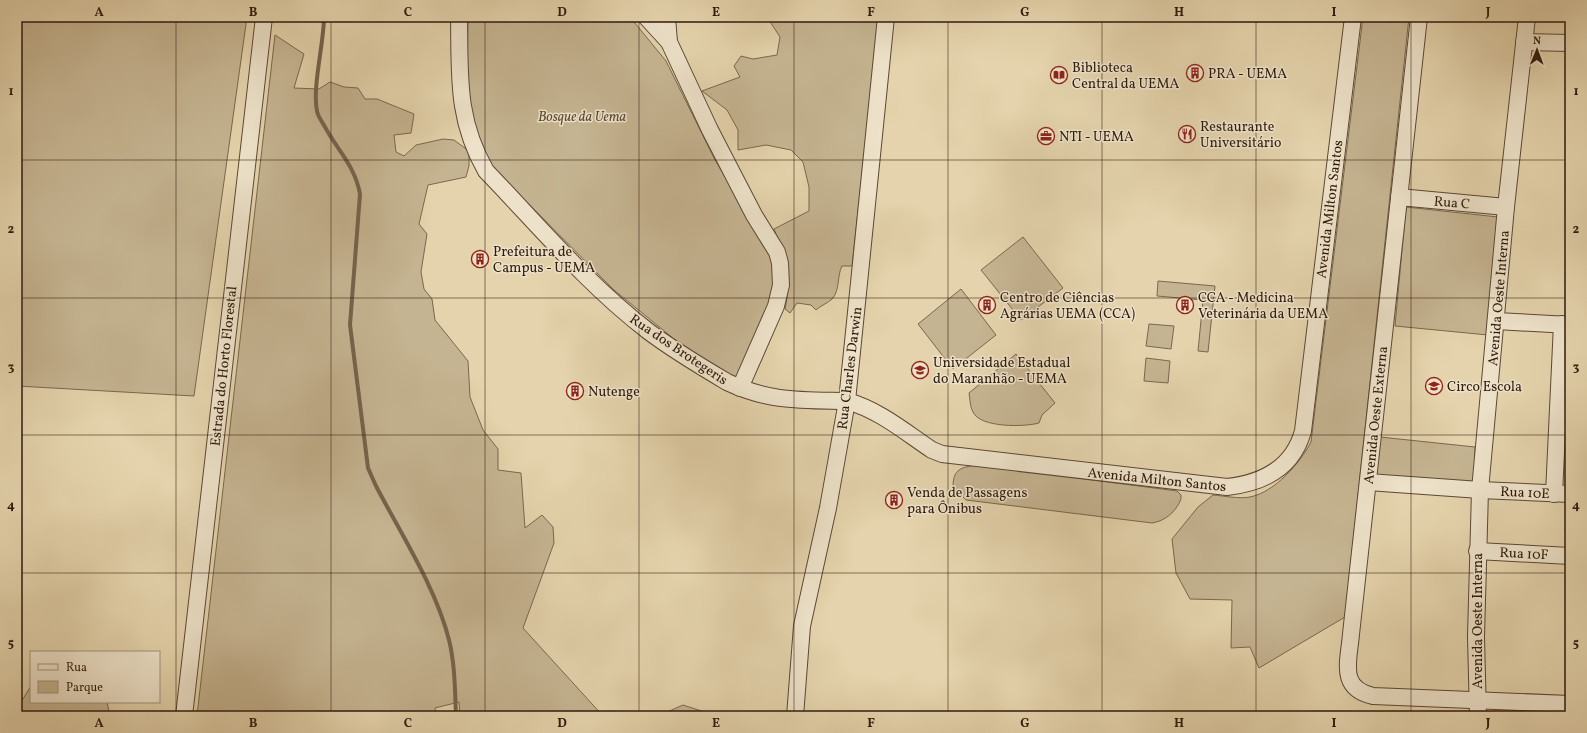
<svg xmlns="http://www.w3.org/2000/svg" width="1587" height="733" font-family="Vollkorn,serif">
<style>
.green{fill:#c5b491;stroke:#7a674e}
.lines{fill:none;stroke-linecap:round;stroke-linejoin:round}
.stream{stroke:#76634c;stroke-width:4}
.minor-casing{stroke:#5c4834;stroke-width:18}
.minor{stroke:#ede2c9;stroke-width:16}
.grid{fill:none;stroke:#2f1a0c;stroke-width:1;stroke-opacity:0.55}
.labels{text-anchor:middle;stroke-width:3;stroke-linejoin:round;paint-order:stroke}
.poi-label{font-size:14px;fill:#2f1a0c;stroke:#ede2c9;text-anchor:start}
.park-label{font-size:14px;font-style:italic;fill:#5c4834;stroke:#ede2c9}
.street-label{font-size:14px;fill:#2f1a0c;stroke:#ede2c9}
.neatline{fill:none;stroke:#2f1a0c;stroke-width:1.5}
.grid-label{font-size:13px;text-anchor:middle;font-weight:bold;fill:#2f1a0c}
</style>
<rect width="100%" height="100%" fill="#e4d3ac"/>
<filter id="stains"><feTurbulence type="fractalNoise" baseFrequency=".005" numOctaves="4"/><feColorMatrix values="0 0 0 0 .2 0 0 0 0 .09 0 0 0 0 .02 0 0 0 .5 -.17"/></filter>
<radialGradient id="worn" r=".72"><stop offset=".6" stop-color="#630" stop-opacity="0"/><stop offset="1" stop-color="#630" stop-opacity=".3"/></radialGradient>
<g class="green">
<polygon points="17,17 247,17 194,396 17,386"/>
<polygon points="468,17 630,17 666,61 715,160 767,247 776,271 777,294 736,378 690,352 614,290 486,161 471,122 467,88"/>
<path d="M767 17H879L852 266H842C837 275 840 291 832 299 828 303 820 306 816 310L811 305 797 303 790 313 785 309C792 273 788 262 774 229L809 211V187L803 162 791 150 766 145 738 150V130L727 110 702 91 740 77 734 66 741 56 753 59 777 55 780 37Z"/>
<path d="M1363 17H1409L1345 617 1259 668 1250 647 1231 648 1232 600 1190 599 1176 573 1172 539 1198 507 1213 495C1225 496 1239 499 1250 497 1275 492 1300 463 1311 442Z"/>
<polygon points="275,35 304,54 294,88 319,89 330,82 344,87 358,88 365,99 377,99 414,114 411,133 394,135 396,152 404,156 416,145 443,139 454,140 469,151 469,166 466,177 428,185 419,224 427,234 421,272 424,289 432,299 435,320 468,361 470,397 483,430 498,449 498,470 521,473 525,528 542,515 553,527 554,543 523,628 603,716 460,716 459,702 435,708 436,716 197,716"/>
<polygon points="1406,207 1498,217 1488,335 1395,326"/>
<polygon points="1023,237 1063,288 1021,320 981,270"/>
<polygon points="1158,281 1215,286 1208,352 1198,351 1203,300 1157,296"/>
<polygon points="961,289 996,335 953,369 918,324"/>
<polygon points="1149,324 1174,326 1171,349 1146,346"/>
<path d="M1016 354 1055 403 1042 415 1039 423C1025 427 980 428 973 412 970 407 970 399 969 393Z"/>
<polygon points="1146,358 1170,361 1168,383 1144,381"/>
<polygon points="1380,437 1475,447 1474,486 1375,477"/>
<path d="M978 465 1177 491 1181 495V499C1176 512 1165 521 1152 523L966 500 953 487C953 469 961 467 978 465Z"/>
<polygon points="31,686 31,702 107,702 110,716 23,716 21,702"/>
<polygon points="683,705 717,716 658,716"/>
</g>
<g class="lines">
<path class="stream" d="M324 17C324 43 312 88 317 111 318 117 323 123 325 127 338 151 355 166 360 194L350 325 368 468 376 486C401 534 436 588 449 640 455 664 455 691 456 716"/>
<g class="minor-casing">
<g id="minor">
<path d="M459 17C460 75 456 119 486 171 538 225 588 285 648 331 673 350 700 366 727 382 769 402 802 400 847 401 879 410 905 432 932 450L942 454 1227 487C1263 483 1293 468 1303 431L1353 17"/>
<polyline points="646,17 669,42"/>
<polyline points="667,17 669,42 710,130 754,215 777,252 780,263 781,285 776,306 740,388"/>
<path d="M1419 17 1351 634C1349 661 1338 688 1373 696L1570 704"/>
<polyline points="1524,42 1570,43"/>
<polyline points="1399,197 1506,207"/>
<polyline points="1496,321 1570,325"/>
<polyline points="1368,482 1480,490 1570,494"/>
<polyline points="1554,494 1562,324"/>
<polyline points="1477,551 1570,556"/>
<polyline points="184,716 264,17"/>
<polyline points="795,716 802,626 828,508 847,401 886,17"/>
<polyline points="1478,716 1476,637 1480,490 1506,207 1527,17"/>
</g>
</g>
<use href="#minor" class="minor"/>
</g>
<path class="grid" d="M176 17V716M331 17V716M485 17V716M639 17V716M794 17V716M948 17V716M1102 17V716M1256 17V716M1411 17V716M17 160H1570M17 298H1570M17 435H1570M17 573H1570"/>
<defs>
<g id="building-ring" transform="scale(0.9)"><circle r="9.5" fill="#ede2c9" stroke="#8f2418" stroke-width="1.5"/><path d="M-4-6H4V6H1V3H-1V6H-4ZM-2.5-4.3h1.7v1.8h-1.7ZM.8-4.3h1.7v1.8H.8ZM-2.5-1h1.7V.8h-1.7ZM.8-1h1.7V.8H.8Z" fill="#8f2418"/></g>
<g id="library-ring" transform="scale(0.9)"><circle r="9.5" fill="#ede2c9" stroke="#8f2418" stroke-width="1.5"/><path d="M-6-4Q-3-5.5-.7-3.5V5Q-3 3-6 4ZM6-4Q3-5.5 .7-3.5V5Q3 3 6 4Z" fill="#8f2418"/></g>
<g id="restaurant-ring" transform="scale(0.9)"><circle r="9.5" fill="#ede2c9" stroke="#8f2418" stroke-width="1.5"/><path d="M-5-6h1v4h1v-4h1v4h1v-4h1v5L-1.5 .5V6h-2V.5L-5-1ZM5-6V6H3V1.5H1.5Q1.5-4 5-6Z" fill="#8f2418"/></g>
<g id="office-ring" transform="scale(0.9)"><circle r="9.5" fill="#ede2c9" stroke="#8f2418" stroke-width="1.5"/><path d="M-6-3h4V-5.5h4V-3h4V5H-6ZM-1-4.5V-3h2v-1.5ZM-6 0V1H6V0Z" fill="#8f2418"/></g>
<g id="university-ring" transform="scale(0.9)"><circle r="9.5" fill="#ede2c9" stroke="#8f2418" stroke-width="1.5"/><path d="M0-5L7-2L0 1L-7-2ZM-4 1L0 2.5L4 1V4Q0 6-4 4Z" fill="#8f2418"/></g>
<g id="school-ring" transform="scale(0.9)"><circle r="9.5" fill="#ede2c9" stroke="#8f2418" stroke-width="1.5"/><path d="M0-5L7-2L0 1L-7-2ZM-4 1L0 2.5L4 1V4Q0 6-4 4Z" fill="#8f2418"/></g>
</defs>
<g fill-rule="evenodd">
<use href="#building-ring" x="1195" y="73"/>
<use href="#library-ring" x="1059" y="75"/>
<use href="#restaurant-ring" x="1187" y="134"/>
<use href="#office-ring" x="1046" y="136"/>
<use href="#building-ring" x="480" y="259"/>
<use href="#building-ring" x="987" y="305"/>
<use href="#building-ring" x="1185" y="305"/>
<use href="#university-ring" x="920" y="370"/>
<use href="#school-ring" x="1434" y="386"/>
<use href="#building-ring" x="575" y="391"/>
<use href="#building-ring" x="894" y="500"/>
</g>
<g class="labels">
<g class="poi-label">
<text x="1072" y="72">Biblioteca<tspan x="1072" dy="16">Central da UEMA</tspan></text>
<text x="1208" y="78">PRA - UEMA</text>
<text x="1200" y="131">Restaurante<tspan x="1200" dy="16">Universitário</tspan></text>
<text x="1059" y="141">NTI - UEMA</text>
<text x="493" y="256">Prefeitura de<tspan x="493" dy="16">Campus - UEMA</tspan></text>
<text x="1000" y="302">Centro de Ciências<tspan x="1000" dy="16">Agrárias UEMA (CCA)</tspan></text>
<text x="1198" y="302">CCA - Medicina<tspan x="1198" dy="16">Veterinária da UEMA</tspan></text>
<text x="933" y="367">Universidade Estadual<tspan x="933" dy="16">do Maranhão - UEMA</tspan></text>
<text x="1447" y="391">Circo Escola</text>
<text x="588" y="396">Nutenge</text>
<text x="907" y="497">Venda de Passagens<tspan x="907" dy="16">para Ônibus</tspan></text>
</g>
<g class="park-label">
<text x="582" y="121">Bosque da Uema</text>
</g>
<g class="street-label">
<text transform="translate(1452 202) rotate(5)" y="5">Rua C</text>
<text transform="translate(1329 209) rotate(-83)" y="5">Avenida Milton Santos</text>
<text transform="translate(1498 298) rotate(-85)" y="5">Avenida Oeste Interna</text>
<text transform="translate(679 349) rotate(34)" y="5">Rua dos Brotegeris</text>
<text transform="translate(223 366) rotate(-84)" y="5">Estrada do Horto Florestal</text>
<text transform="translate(849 368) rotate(-83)" y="5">Rua Charles Darwin</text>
<text transform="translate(1375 415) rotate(-84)" y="5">Avenida Oeste Externa</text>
<text transform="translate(1157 479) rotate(6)" y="5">Avenida Milton Santos</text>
<text transform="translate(1525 492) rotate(3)" y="5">Rua 10E</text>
<text transform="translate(1524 553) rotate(3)" y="5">Rua 10F</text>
<text transform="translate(1477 621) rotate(-90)" y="5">Avenida Oeste Interna</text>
</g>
</g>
<rect width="1587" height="733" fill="none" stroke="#e4d3ac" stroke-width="44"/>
<rect x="30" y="651" width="130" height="52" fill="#ede2c9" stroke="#a1927d"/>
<rect x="38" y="664" width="20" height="6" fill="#ede2c9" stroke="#a1927d"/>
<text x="66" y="671" font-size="12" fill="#2f1a0c">Rua</text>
<rect x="38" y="681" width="20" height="12" fill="#c5b491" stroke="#a1927d"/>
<text x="66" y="691" font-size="12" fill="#2f1a0c">Parque</text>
<g transform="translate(1537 50) rotate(1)" stroke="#ede2c9" stroke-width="3" paint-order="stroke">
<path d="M0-3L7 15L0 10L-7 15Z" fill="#2f1a0c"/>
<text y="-6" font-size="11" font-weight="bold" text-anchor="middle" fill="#2f1a0c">N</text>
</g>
<rect x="22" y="22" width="1543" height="689" class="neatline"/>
<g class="grid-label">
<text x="99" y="16">A</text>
<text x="253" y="16">B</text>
<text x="408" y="16">C</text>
<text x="562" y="16">D</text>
<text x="716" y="16">E</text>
<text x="871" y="16">F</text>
<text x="1025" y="16">G</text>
<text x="1179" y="16">H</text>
<text x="1334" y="16">I</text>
<text x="1488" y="16">J</text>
<text x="11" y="95">1</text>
<text x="1576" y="95">1</text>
<text x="11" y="233">2</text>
<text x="1576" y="233">2</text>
<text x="11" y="371">3</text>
<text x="1576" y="371">3</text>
<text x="11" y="509">4</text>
<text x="1576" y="509">4</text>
<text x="11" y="647">5</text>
<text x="1576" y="647">5</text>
<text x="99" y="727">A</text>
<text x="253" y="727">B</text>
<text x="408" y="727">C</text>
<text x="562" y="727">D</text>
<text x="716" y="727">E</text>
<text x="871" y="727">F</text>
<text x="1025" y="727">G</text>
<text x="1179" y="727">H</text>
<text x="1334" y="727">I</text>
<text x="1488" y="727">J</text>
</g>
<rect width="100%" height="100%" filter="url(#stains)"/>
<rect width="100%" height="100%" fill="url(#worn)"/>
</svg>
